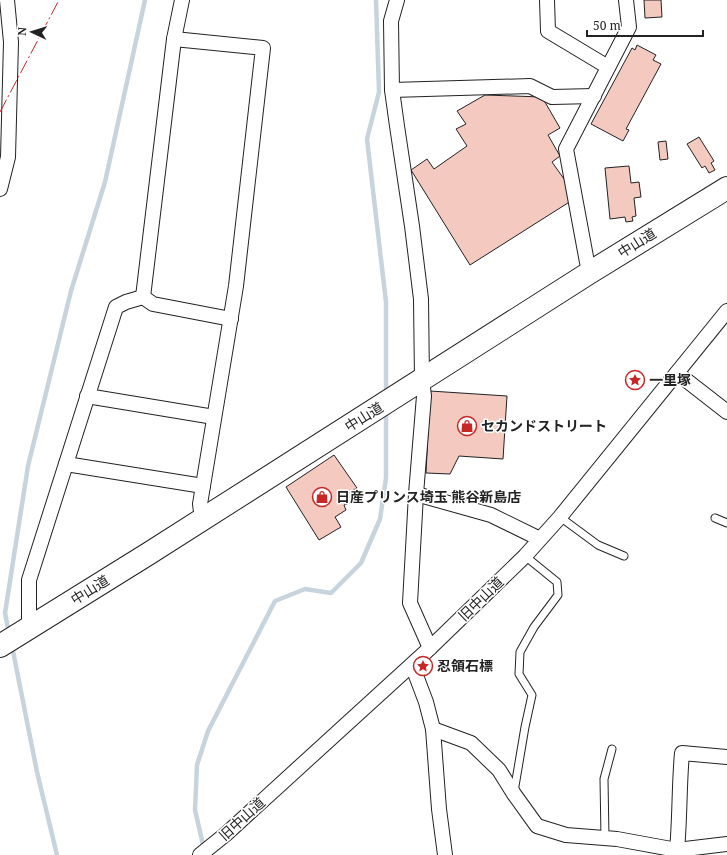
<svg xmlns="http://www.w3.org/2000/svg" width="727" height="855" font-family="'Noto Serif','Noto Sans JP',serif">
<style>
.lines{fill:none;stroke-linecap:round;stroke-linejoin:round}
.stream{stroke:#c7d3dd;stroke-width:4.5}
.building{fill:#f3c9c0;stroke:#222}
.service-casing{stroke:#222;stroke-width:9}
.minor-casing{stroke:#222;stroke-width:16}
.trunk-casing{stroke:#222;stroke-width:24}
.service{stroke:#fff;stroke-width:7}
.minor{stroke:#fff;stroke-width:14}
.trunk{stroke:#fff;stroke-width:22}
.wall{stroke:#222;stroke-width:2}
.power{stroke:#c62828;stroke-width:1;stroke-dasharray:14 3 2 3;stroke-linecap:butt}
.labels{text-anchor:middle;stroke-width:3;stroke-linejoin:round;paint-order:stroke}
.street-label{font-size:14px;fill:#222;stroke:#fff}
.poi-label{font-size:14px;font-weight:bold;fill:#222;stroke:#fff;text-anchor:start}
</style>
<rect width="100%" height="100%" fill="#fff"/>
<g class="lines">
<g class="stream">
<polyline points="376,0 379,92 367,139 386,302 386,396"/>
<polyline points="9,633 5,613 28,466 71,291 105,182 145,0"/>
<polyline points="12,646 37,772 57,855"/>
<polyline points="204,849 195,810 197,765 208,731 275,601 305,589 331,593 361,563 380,519 386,478 386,411"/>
</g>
</g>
<g class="building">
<polygon points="644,0 661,0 662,17 645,18"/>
<polygon points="637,45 656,55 653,60 661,64 626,129 629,130 623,141 591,124 632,48 635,50"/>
<polygon points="485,95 542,97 560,128 548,135 560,156 552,162 569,186 571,201 470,265 411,170 427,159 434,169 467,146 456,129 466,124 457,111"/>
<polygon points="699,137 714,161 711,163 715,170 709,173 705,166 702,168 687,144"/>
<polygon points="666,141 668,159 660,160 658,142"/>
<polygon points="629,166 631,183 639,182 641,197 634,198 636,216 632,217 633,221 626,222 625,217 610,219 605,168"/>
<polygon points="430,391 507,396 503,459 459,456 450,474 426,473"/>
<polygon points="334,455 357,488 350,492 353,502 344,505 346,510 335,517 341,527 319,540 286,487"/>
</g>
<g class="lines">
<g class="service-casing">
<g id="service">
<polyline points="560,517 598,545 624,556"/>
<polyline points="715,518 727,523"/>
<polyline points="514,792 525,727 532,695 519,674 520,652 534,627 558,595 557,582 525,556"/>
<polyline points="605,838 604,779 612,749"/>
</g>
</g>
<g class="minor-casing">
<g id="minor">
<polyline points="397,0 391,21 392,90 397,126 412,226 421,299 422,380 424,396 416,494 410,603 430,648"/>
<polyline points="547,0 548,31 608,67"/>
<polyline points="174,39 263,48 236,286 200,504 202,519"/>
<polyline points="392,90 530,86 552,97 594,96"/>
<polyline points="0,189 8,157 11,42 7,0"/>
<polyline points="589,273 566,149 629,27 626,0"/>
<polyline points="143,297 174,39 182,0"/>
<polyline points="677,373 727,412"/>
<polyline points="87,396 214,417"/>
<polyline points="66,464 203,486"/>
<polyline points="416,494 491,515 540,539"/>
<polyline points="29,628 29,580 116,307 126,302 143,297 153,304 231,319"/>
<polyline points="412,665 426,702 433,729 439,809 445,855"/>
<polyline points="433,729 471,743 499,770 514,794 537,826 566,835 617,839 677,850 727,844"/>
<path d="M677 850C680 818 679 786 682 753L727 757"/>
<polyline points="200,855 226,834 430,648 525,556 560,517 727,311"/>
</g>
</g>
<g class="trunk-casing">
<polyline id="trunk" points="0,646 148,554 589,273 727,188"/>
</g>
<use href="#service" class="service"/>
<use href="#minor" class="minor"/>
<use href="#trunk" class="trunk"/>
<polygon class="wall" points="635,373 643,379 636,387 629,381"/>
<polyline class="power" points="0,112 59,0"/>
</g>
<defs>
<g id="sight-ring" transform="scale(1)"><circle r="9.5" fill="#fff" stroke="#c62828" stroke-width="1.5"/><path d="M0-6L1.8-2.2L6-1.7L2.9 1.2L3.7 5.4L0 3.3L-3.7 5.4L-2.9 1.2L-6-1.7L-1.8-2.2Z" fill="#c62828"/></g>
<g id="shop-ring" transform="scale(1)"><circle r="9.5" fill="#fff" stroke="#c62828" stroke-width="1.5"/><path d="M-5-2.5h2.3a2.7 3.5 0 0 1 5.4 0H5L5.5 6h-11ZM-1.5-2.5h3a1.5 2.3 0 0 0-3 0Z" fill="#c62828"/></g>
</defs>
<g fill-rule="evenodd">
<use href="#sight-ring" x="635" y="380"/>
<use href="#shop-ring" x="467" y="426"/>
<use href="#shop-ring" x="322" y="497"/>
<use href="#sight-ring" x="423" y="666"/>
</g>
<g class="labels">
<g class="street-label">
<text transform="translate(637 243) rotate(-32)" y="5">中山道</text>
<text transform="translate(364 417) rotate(-32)" y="5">中山道</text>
<text transform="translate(90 590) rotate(-32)" y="5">中山道</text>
<text transform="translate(481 599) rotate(-44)" y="5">旧中山道</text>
<text transform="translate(242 819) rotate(-42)" y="5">旧中山道</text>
</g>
<g class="poi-label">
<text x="649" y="385">一里塚</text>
<text x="481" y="431">セカンドストリート</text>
<text x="336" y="502">日産プリンス埼玉 熊谷新島店</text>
<text x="437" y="671">忍領石標</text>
</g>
</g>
<g transform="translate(32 32) rotate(274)" stroke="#ffffff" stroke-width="3" paint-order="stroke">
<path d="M0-3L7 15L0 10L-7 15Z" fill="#222222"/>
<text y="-6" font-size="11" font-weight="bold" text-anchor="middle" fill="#222222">N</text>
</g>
<path d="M587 30v6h116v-6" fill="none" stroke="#222222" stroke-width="2"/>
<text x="593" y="30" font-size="12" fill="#222222" stroke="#ffffff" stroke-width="3" paint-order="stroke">50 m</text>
</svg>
